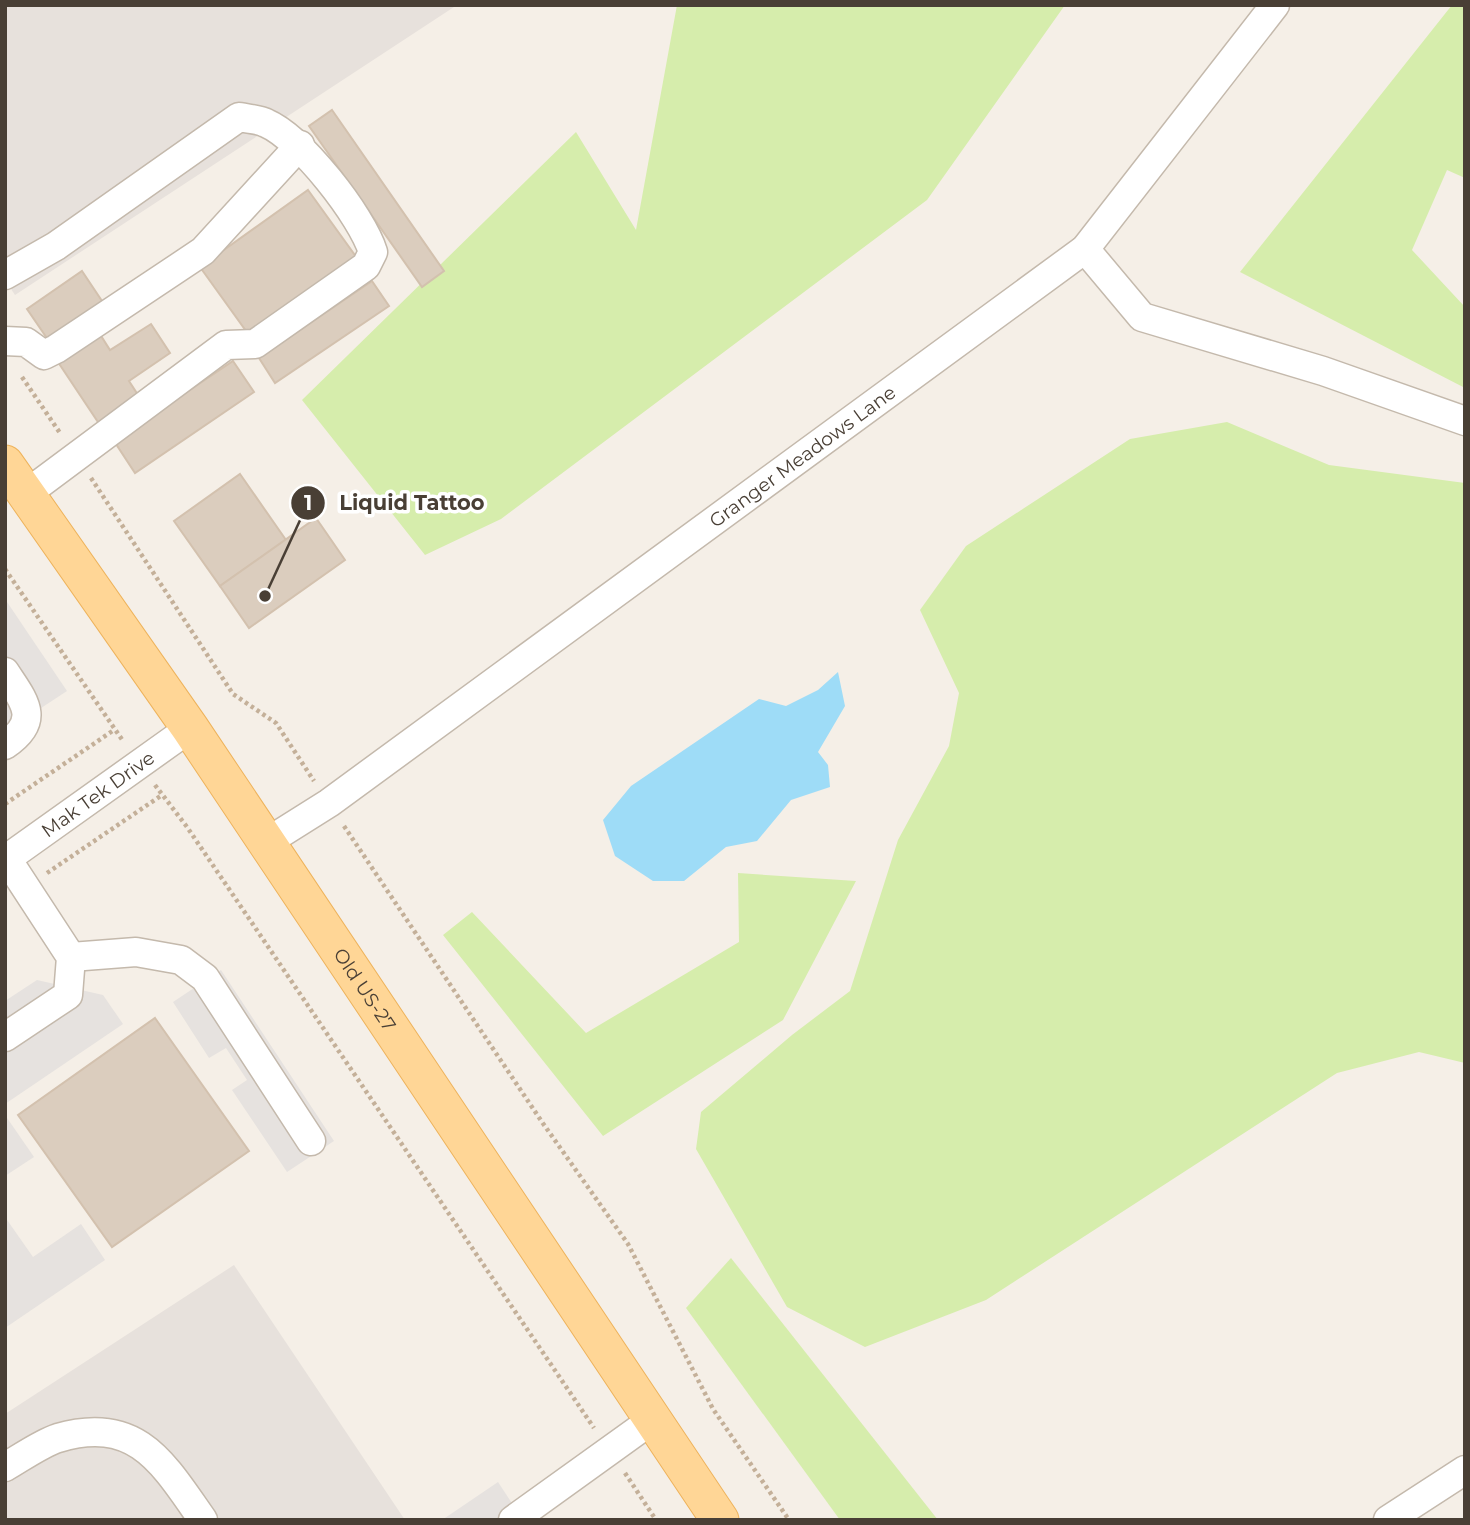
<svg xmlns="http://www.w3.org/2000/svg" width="1470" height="1525" font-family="Montserrat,sans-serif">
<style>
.industrial{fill:#e7e1dc}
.green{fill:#d6edac}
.parking{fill:#e6e2df}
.water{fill:#9edcf7}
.building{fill:#dbcdbe;stroke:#d3c1ae;stroke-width:2}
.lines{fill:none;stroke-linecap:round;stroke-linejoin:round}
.minor-casing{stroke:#c4b9ac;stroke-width:31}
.major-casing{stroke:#eeb35c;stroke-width:39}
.path{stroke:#c4b099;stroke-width:4.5;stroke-dasharray:3.5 3.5;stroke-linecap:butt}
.minor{stroke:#fff;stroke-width:28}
.major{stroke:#ffd696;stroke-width:37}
.labels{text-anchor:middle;stroke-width:7;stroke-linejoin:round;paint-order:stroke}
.street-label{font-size:19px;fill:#493f35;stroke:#fff}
.leader{fill:none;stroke:#493f35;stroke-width:2.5}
.callout-dot{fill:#493f35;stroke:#fff;stroke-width:2.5}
.mark-label{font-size:21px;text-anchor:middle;font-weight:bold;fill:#fff}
.callout-label{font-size:21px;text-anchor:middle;font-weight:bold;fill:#493f35;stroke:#fff;stroke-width:7;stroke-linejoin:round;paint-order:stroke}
</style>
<rect width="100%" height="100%" fill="#f5efe7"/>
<g class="industrial">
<polygon points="5,5 453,5 454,7 15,295 5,280"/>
<polygon points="234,1265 405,1520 5,1520 5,1414"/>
</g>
<g class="green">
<polygon points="677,5 1065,5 927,200 501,519 425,555 302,400 576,132 636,230"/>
<polygon points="1452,5 1465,5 1465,178 1447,170 1412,250 1465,307 1465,388 1240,272"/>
<polygon points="1227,422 1329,465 1465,483 1465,1063 1419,1052 1337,1073 986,1300 865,1347 787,1307 696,1149 701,1112 792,1035 850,991 898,840 949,746 959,693 920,610 966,546 1130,439"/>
<polygon points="738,873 856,881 783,1020 603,1136 443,935 472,912 586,1033 739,942"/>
<polygon points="731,1258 938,1520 840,1520 686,1308"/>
</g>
<g class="parking">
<polygon points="5,599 67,691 6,731 5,730"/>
<polygon points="221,970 334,1141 287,1172 232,1090 247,1080 226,1048 209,1058 173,1002"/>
<polygon points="37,980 103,995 123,1024 5,1104 5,1001"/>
<polygon points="5,1115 34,1157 5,1176"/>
<polygon points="5,1217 33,1257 81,1224 105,1260 5,1328"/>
<polygon points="498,1482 523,1520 442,1520"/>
</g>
<polygon class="water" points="838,672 845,706 818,752 828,765 830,787 791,800 757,841 726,847 684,881 653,881 615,856 603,820 631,786 759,699 786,706 818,690"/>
<g class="building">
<polygon points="332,110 444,271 422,287 309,126"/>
<polygon points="308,190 357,258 249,335 200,267"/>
<polygon points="82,271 106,307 51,344 27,309"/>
<polygon points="372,281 389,306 275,383 259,358"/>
<polygon points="151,324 170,353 129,381 140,398 100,425 54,356 96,328 110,350"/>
<polygon points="233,361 254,392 135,473 114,441"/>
<polygon points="240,474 286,540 220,586 174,521"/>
<polygon points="316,518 345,560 249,628 220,586"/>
<polygon points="155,1018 249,1151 112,1247 18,1115"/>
</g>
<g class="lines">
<g class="minor-casing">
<g id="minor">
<polyline points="1085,249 1142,317 1323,371 1465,421"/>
<path d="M5 275 56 246 239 117C248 119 259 119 266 123 301 138 362 216 373 252L366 266 255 344 226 345 26 494"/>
<polyline points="5,341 26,342 44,355 56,349 203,251 300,145"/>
<path d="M5 672C24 701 42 720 5 745"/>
<path id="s1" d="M267 842 329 803 1085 249 1275 5"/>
<path id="s2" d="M5 860 190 728"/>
<polyline points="71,957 136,952 181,960 205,978 311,1141"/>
<polyline points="5,1037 68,995 71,957 7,859"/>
<path d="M5 1467C21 1458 40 1444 58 1438 137 1415 163 1463 203 1520"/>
<polyline points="513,1520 652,1420"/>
<polyline points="1388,1520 1465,1470"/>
</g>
</g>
<g class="major-casing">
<g id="major">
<path id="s3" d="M5 464 190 728 720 1520"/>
</g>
</g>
<g class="path">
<polyline points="22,377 60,433"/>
<polyline points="91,478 233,694 276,723 314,781"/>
<polyline points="5,569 123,741"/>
<polyline points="155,785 187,827 594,1428"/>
<polyline points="5,804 114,730"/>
<polyline points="344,826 542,1122 628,1244 713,1409 789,1520"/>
<polyline points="47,873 162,795"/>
<polyline points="625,1473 656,1520"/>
</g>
<use href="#minor" class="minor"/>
<use href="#major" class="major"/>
</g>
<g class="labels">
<g class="street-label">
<text dy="7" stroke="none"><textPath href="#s1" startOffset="660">Granger Meadows Lane</textPath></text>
<text dy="7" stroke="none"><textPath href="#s2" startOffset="114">Mak Tek Drive</textPath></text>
<text dy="7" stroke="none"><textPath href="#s3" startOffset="637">Old US-27</textPath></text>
</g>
</g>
<path class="leader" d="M265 596L308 503"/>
<g class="callout-dot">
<circle cx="265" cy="596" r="7"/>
<circle cx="308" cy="503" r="18"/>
</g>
<g class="mark-label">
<text x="308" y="510">1</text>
</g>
<g class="callout-label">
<text x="412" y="510">Liquid Tattoo</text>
</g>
<rect width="1470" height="1525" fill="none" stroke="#493f35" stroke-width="14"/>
</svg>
